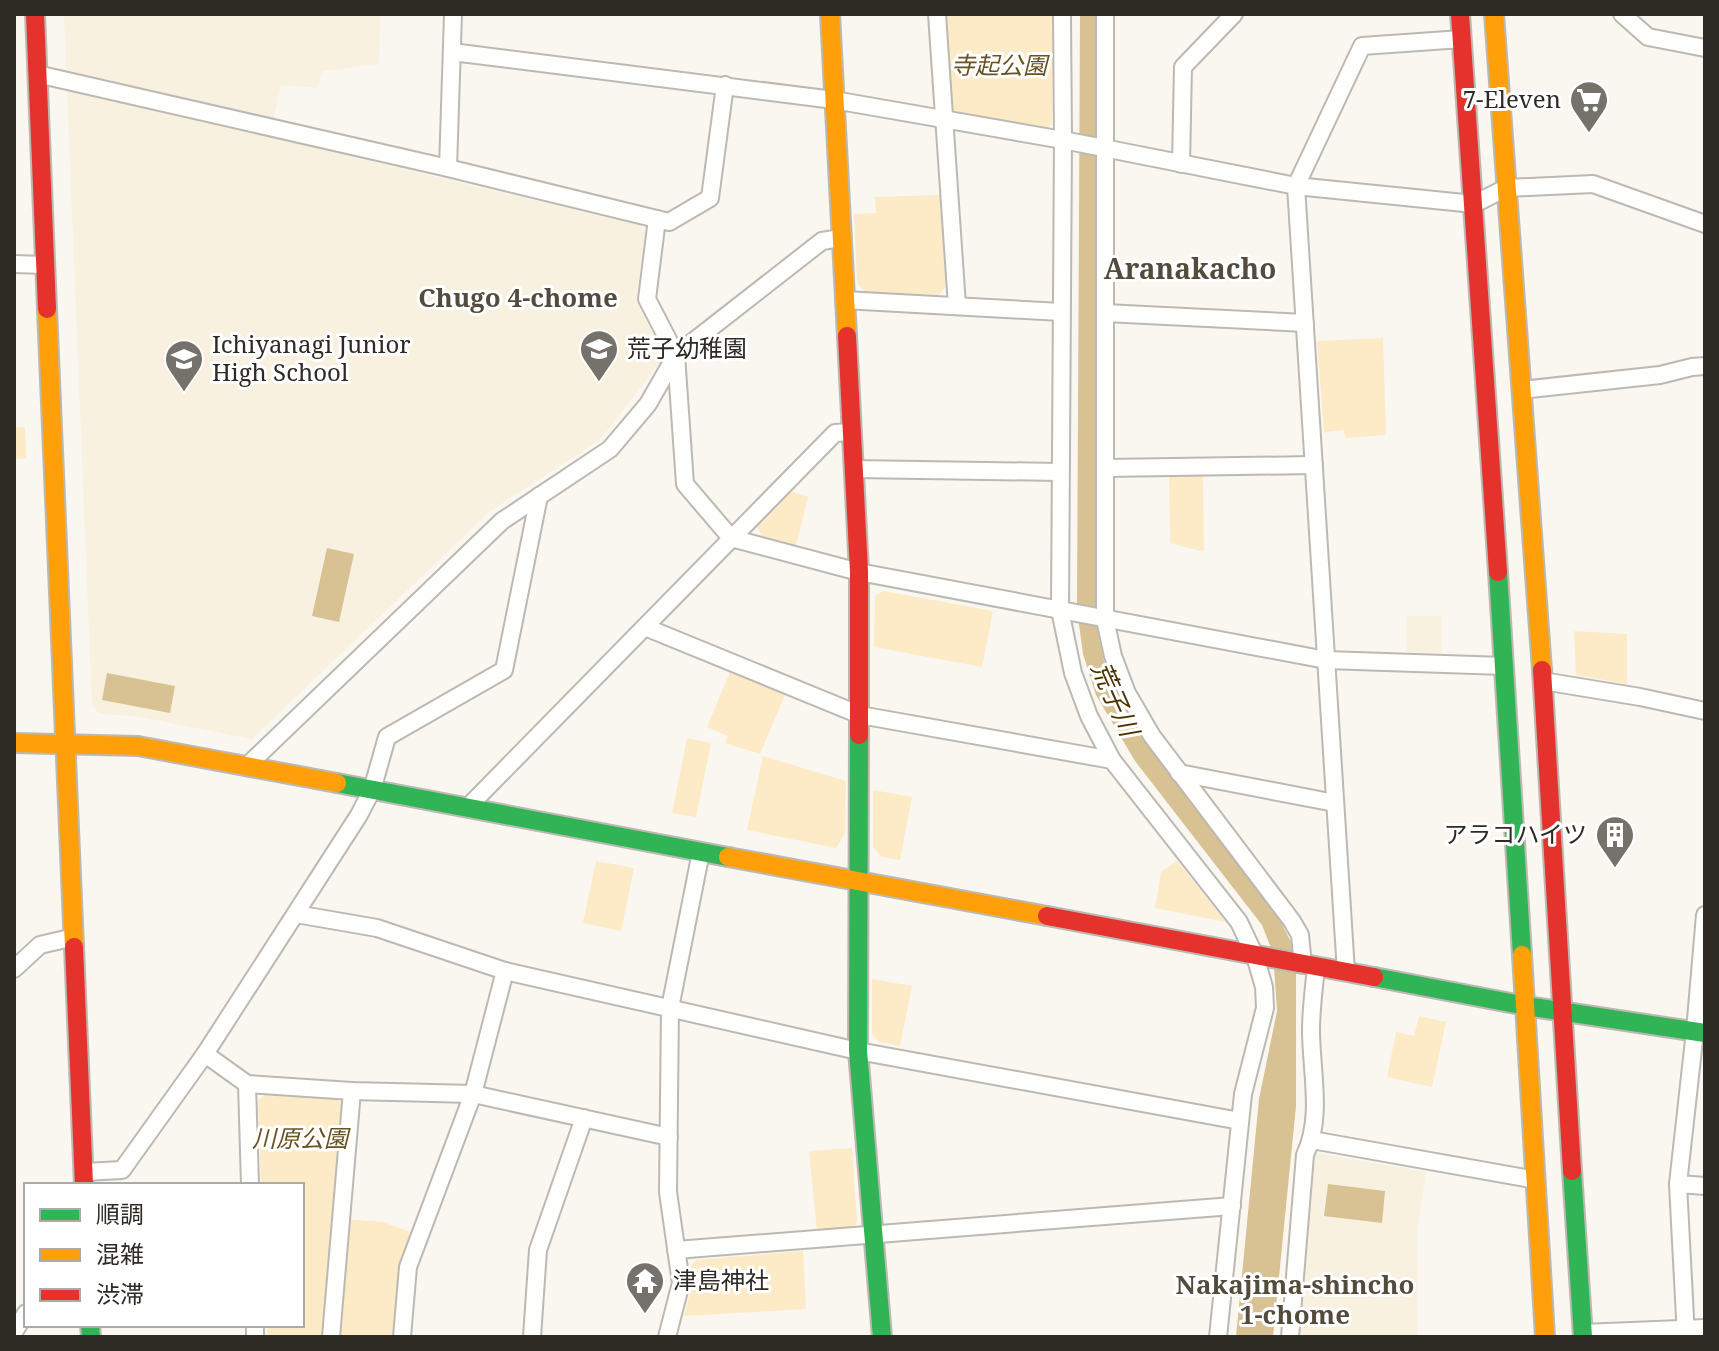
<svg xmlns="http://www.w3.org/2000/svg" width="1719" height="1351" font-family="'Noto Serif','Noto Sans JP',serif">
<style>
.built{fill:#f9f1e0}
.green{fill:#fdeac7}
.water{fill:#d8c193}
.lines{fill:none;stroke-linecap:round;stroke-linejoin:round}
.street-casing{stroke:#bcb9b3;stroke-width:20}
.fast-casing{stroke:#bcb9b3;stroke-width:22}
.slow-casing{stroke:#bcb9b3;stroke-width:22}
.jam-casing{stroke:#bcb9b3;stroke-width:22}
.street{stroke:#fefefd;stroke-width:16}
.fast{stroke:#30b455;stroke-width:18}
.slow{stroke:#ff9f0a;stroke-width:18}
.jam{stroke:#e5322d;stroke-width:18}
.labels{text-anchor:middle;stroke-width:6;stroke-linejoin:round;paint-order:stroke}
.park-label{font-size:24px;font-style:italic;fill:#695222;stroke:#fff}
.poi-label{font-size:24px;fill:#2e2a24;stroke:#fff;text-anchor:start}
.neighbourhood-label{font-size:26px;font-weight:bold;fill:#534b3c;stroke:#fff}
.water-label{font-size:26px;font-style:italic;fill:#4b3500;stroke:#fff}
.quarter-label{font-size:28px;font-weight:bold;fill:#534b3c;stroke:#fff}
</style>
<rect width="100%" height="100%" fill="#faf7f1"/>
<g class="built">
<polygon points="64,14 380,14 379,64 323,71 317,88 281,85 274,118 66,70"/>
<polygon points="69,90 639,225 645,233 636,300 664,357 600,440 489,512 252,739 135,716 100,714 92,706 67,91"/>
<polygon points="1406,616 1442,616 1442,653 1406,652"/>
<polygon points="1317,1153 1426,1172 1417,1234 1418,1337 1295,1337 1311,1156"/>
</g>
<g class="green">
<polygon points="942,14 1053,14 1052,123 1046,130 953,111 947,102"/>
<polygon points="940,195 946,286 939,295 865,292 857,283 854,214 876,213 875,197"/>
<polygon points="1383,338 1386,435 1345,438 1344,430 1324,432 1317,341"/>
<polygon points="25,427 26,458 14,459 14,427"/>
<polygon points="1169,476 1203,476 1204,552 1170,543"/>
<polygon points="788,490 808,497 796,545 763,537 755,524"/>
<polygon points="883,591 993,611 982,667 874,647 875,596"/>
<polygon points="1574,631 1627,634 1627,684 1576,675"/>
<polygon points="730,672 785,695 760,754 725,743 728,736 707,727"/>
<polygon points="687,738 711,743 696,817 672,813"/>
<polygon points="763,756 846,781 845,834 836,848 747,830"/>
<polygon points="873,790 912,797 900,860 882,857 873,847"/>
<polygon points="596,861 634,868 621,931 583,923"/>
<polygon points="1177,861 1226,922 1155,908 1161,872"/>
<polygon points="872,979 912,986 900,1046 879,1042 872,1034"/>
<polygon points="1419,1016 1446,1022 1432,1087 1387,1077 1396,1032 1414,1036"/>
<polygon points="265,1094 337,1099 345,1107 325,1337 267,1337 267,1325 302,1325 302,1185 261,1185 258,1101"/>
<polygon points="852,1148 857,1221 854,1229 817,1231 809,1151"/>
<polygon points="347,1219 383,1222 413,1233 396,1337 337,1337"/>
<polygon points="803,1251 806,1309 684,1316 692,1284 690,1267 696,1260"/>
</g>
<g class="water">
<polygon points="1080,14 1095,14 1095,616 1107,676 1129,721 1281,922 1296,952 1296,1106 1273,1337 1236,1337 1259,1099 1277,1011 1273,953 1262,925 1135,761 1096,695 1083,654 1077,610"/>
<polygon points="327,548 354,554 339,622 312,616"/>
<polygon points="107,673 175,686 170,713 102,700"/>
<polygon points="1328,1184 1385,1191 1382,1223 1324,1216"/>
</g>
<g class="lines">
<g class="street-casing">
<g id="street">
<polyline points="937,14 957,306"/>
<polyline points="1062,14 1063,140 1060,610 1073,673 1089,716 1112,760 1239,922 1255,956 1264,987 1265,1008 1243,1094 1218,1337"/>
<polyline points="1105,14 1105,619 1113,656 1127,693 1152,736 1292,921 1300,935 1303,965"/>
<polyline points="1622,14 1648,37 1705,48"/>
<polyline points="452,52 834,100 1063,140 1296,186 1474,204 1506,188 1593,184 1705,224"/>
<polyline points="37,74 448,168 669,222 710,198 725,85"/>
<polyline points="1181,164 1183,67 1234,14"/>
<polyline points="448,168 453,14"/>
<polyline points="657,219 647,299 676,355 685,484 731,538 859,572 1326,660 1504,666"/>
<polyline points="14,264 44,265"/>
<polyline points="844,300 1061,312"/>
<polyline points="1105,313 1305,323"/>
<polyline points="1521,390 1660,375 1692,367 1705,366"/>
<polyline points="1105,468 1314,465"/>
<polyline points="854,469 1060,472"/>
<polyline points="645,627 860,715 1112,760"/>
<polyline points="1543,681 1640,697 1705,711"/>
<polyline points="247,766 502,521 610,449 648,404 676,355 822,241 841,238"/>
<polyline points="1179,773 1335,803"/>
<polyline points="467,808 835,433 851,432"/>
<polyline points="296,914 377,928 505,971 858,1051 1240,1121"/>
<polyline points="14,969 40,945 74,937"/>
<polyline points="1346,972 1296,186 1362,46 1462,39"/>
<polyline points="205,1054 247,1084 352,1091 473,1094 669,1137"/>
<polyline points="247,1084 250,1185"/>
<polyline points="1312,1140 1536,1180"/>
<polyline points="84,1172 122,1170 205,1054 359,815 372,790 387,737 504,670 539,496"/>
<polyline points="1678,1184 1705,1186"/>
<polyline points="676,1250 1232,1206"/>
<polyline points="255,1325 255,1337"/>
<polyline points="14,1332 26,1313"/>
<polyline points="1582,1333 1705,1328"/>
<polyline points="331,1337 352,1091"/>
<polyline points="402,1337 408,1267 473,1094 505,971"/>
<polyline points="532,1337 538,1250 584,1118"/>
<polyline points="667,1337 681,1283 668,1192 670,1008 701,852"/>
<path d="M1290 1337 1305 1155C1323 1117 1311 1071 1311 1030 1311 1009 1314 988 1316 967"/>
<polyline points="1686,1337 1678,1184 1695,1031 1705,915"/>
</g>
</g>
<g class="fast-casing">
<g id="fast">
<polyline points="1498,572 1522,955"/>
<polyline points="859,735 858,1051 882,1337"/>
<polyline points="337,783 728,857"/>
<polyline points="1374,977 1526,1006 1705,1033"/>
<polyline points="1572,1171 1583,1337"/>
<polyline points="90,1325 91,1337"/>
</g>
</g>
<g class="slow-casing">
<g id="slow">
<polyline points="830,14 847,336"/>
<polyline points="1494,14 1542,670"/>
<polyline points="47,309 74,947"/>
<polyline points="14,743 138,746 337,783"/>
<polyline points="728,857 1047,916"/>
<polyline points="1522,955 1545,1337"/>
</g>
</g>
<g class="jam-casing">
<g id="jam">
<polyline points="35,14 47,309"/>
<polyline points="1460,14 1498,572"/>
<polyline points="847,336 859,572 859,735"/>
<polyline points="1542,670 1572,1171"/>
<polyline points="1047,916 1374,977"/>
<polyline points="74,947 84,1185"/>
</g>
</g>
<use href="#street" class="street"/>
<use href="#fast" class="fast"/>
<use href="#slow" class="slow"/>
<use href="#jam" class="jam"/>
</g>
<defs>
<g id="supermarket-pin" transform="scale(2)"><path d="M0 17L-7.5 6A9.5 9.5 0 1 1 7.5 6Z" fill="#75726c" stroke="#fff"/><path d="M-6-5.5h2.5l.6 2H6L4.5 2H-2.5L-4.4-4H-6ZM-1.5 3.2a1.3 1.3 0 1 0 .1 0ZM3 3.2a1.3 1.3 0 1 0 .1 0Z" fill="#fff"/></g>
<g id="school-pin" transform="scale(2)"><path d="M0 17L-7.5 6A9.5 9.5 0 1 1 7.5 6Z" fill="#75726c" stroke="#fff"/><path d="M0-5L7-2L0 1L-7-2ZM-4 1L0 2.5L4 1V4Q0 6-4 4Z" fill="#fff"/></g>
<g id="building-pin" transform="scale(2)"><path d="M0 17L-7.5 6A9.5 9.5 0 1 1 7.5 6Z" fill="#75726c" stroke="#fff"/><path d="M-4-6H4V6H1V3H-1V6H-4ZM-2.5-4.3h1.7v1.8h-1.7ZM.8-4.3h1.7v1.8H.8ZM-2.5-1h1.7V.8h-1.7ZM.8-1h1.7V.8H.8Z" fill="#fff"/></g>
<g id="temple-pin" transform="scale(2)"><path d="M0 17L-7.5 6A9.5 9.5 0 1 1 7.5 6Z" fill="#75726c" stroke="#fff"/><path d="M0-6L5-2H3V0L6.5 2.5H4V6H1.5V3h-3V6H-4V2.5H-6.5L-3 0V-2H-5Z" fill="#fff"/></g>
</defs>
<g fill-rule="evenodd">
<use href="#supermarket-pin" x="1589" y="100"/>
<use href="#school-pin" x="599" y="349"/>
<use href="#school-pin" x="184" y="359"/>
<use href="#building-pin" x="1615" y="835"/>
<use href="#temple-pin" x="645" y="1281"/>
</g>
<g class="labels">
<g class="park-label">
<text x="999" y="74">寺起公園</text>
<text x="300" y="1147">川原公園</text>
</g>
<g class="poi-label">
<text x="1561" y="108" text-anchor="end">7-Eleven</text>
<text x="212" y="353">Ichiyanagi Junior<tspan x="212" dy="28">High School</tspan></text>
<text x="627" y="357">荒子幼稚園</text>
<text x="1587" y="843" text-anchor="end">アラコハイツ</text>
<text x="673" y="1289">津島神社</text>
</g>
<g class="neighbourhood-label">
<text x="518" y="307">Chugo 4-chome</text>
<text x="1295" y="1294">Nakajima-shincho<tspan x="1295" dy="30">1-chome</tspan></text>
</g>
<g class="water-label">
<text transform="translate(1115 699) rotate(66)" y="9">荒子川</text>
</g>
<g class="quarter-label">
<text x="1190" y="279">Aranakacho</text>
</g>
</g>
<rect width="1719" height="1351" fill="none" stroke="#2e2a24" stroke-width="32"/>
<rect x="24" y="1183" width="280" height="144" fill="#ffffff" stroke="#abaaa7" stroke-width="2"/>
<rect x="40" y="1209" width="40" height="12" fill="#30b455" stroke="#abaaa7" stroke-width="2"/>
<text x="96" y="1223" font-size="24" fill="#2e2a24">順調</text>
<rect x="40" y="1249" width="40" height="12" fill="#ff9f0a" stroke="#abaaa7" stroke-width="2"/>
<text x="96" y="1263" font-size="24" fill="#2e2a24">混雑</text>
<rect x="40" y="1289" width="40" height="12" fill="#e5322d" stroke="#abaaa7" stroke-width="2"/>
<text x="96" y="1303" font-size="24" fill="#2e2a24">渋滞</text>
</svg>
